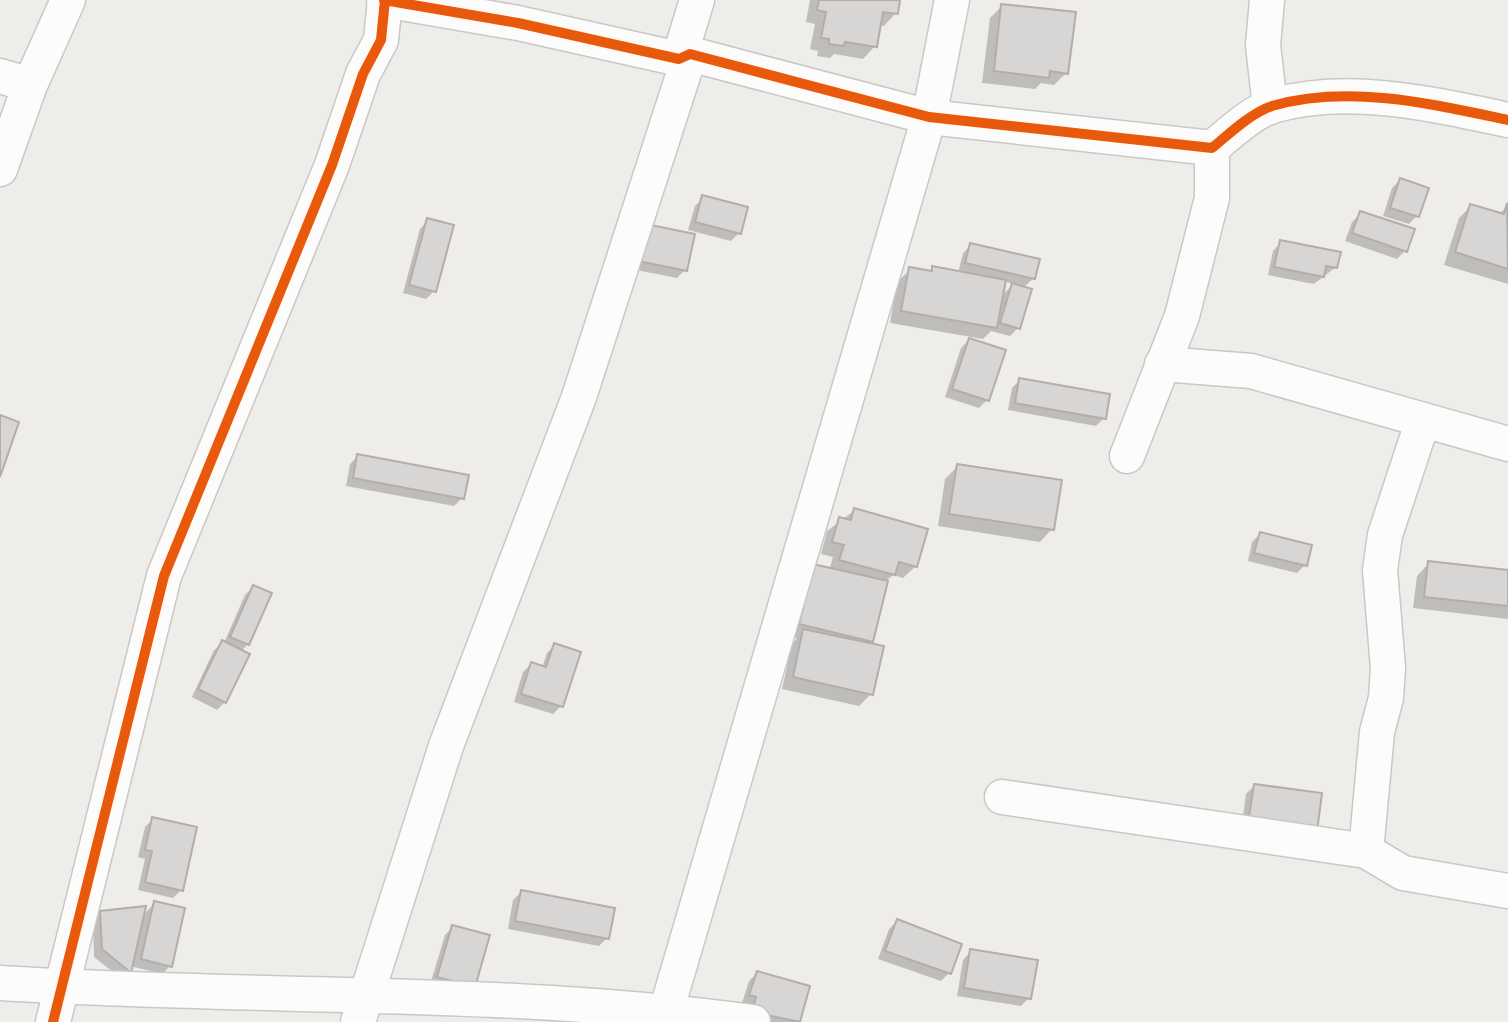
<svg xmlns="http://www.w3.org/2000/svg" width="1508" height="1022" font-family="'Varela Round',sans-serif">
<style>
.shadow{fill:#0003;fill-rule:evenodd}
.building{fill:#d8d6d4;stroke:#b1aeac;stroke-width:2}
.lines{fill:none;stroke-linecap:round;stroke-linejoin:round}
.minor-casing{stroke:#cac8c6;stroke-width:37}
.minor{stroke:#fdfcfc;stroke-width:34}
.cycleway-casing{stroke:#fffaf6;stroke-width:15}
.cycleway{stroke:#e8590c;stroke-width:10}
</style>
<rect width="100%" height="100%" fill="#efedea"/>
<g class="shadow">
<polygon points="810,0 898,0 896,13 884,26 879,25 875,46 863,59 834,54 830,58 817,56 818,51 810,49 815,24 806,22"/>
<polygon points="1002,6 1066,73 1054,85 1041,83 1035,89 982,83 990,18"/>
<polygon points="1400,180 1417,216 1409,224 1383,216 1392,188"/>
<polygon points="703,198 739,233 731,241 688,230 695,206"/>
<polygon points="1471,206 1499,214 1508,206 1508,284 1444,265 1459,218"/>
<polygon points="1360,214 1405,251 1397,259 1345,241 1352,222"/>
<polygon points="428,220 434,291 426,299 403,293 420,229"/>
<polygon points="631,223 685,270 677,278 616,266"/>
<polygon points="1281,242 1336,267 1314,284 1268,275 1273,251"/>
<path d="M971 245 1034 278 1023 288 1018 328 1010 336 991 331 983 339 890 323 897 282 910 270 928 273 933 268 958 273 963 253ZM1003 281 1014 284 1000 297Z"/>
<polygon points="969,340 987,400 979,408 945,397 961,348"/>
<polygon points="1020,380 1104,418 1096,426 1008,410 1012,388"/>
<polygon points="358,456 462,498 454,506 346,486 350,464"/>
<polygon points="958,466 1052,529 1040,542 938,526 945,479"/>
<polygon points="855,510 916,566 903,578 893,575 885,582 871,641 867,645 871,694 859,706 782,689 792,644 797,638 788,636 791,620 829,570 833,557 821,554 827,531"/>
<polygon points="1260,534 1305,565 1297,573 1248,561 1252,542"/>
<polygon points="1429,563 1508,572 1508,619 1413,608 1417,576"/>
<polygon points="253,587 248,644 241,651 225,702 217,710 192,697 214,650 224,643 245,595"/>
<polygon points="555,645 561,706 553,714 514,702 523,672 531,664 542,668 547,653"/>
<polygon points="1254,786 1307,839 1241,831 1246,794"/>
<polygon points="153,819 181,890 173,898 138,890 145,859 138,857 145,827"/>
<polygon points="521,892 607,938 599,946 508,929 513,900"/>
<polygon points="154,904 170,966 162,974 130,966 122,979 94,957 93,921 101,913 142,916"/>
<polygon points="897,921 949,973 941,981 878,959 889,929"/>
<polygon points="453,927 465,994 430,985 445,935"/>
<polygon points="971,951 1029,998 1021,1006 957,996 963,960"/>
<polygon points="757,973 808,988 798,1022 752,1022 750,1005 742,1003 749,981"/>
</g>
<g class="building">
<polygon points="819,0 900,0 898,14 883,12 877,47 845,42 844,46 829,44 829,39 821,38 826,12 817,10"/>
<polygon points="1001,4 1076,12 1068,74 1050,71 1049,78 994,71"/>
<polygon points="1400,178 1429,188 1419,217 1390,208"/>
<polygon points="702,195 748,207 741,234 695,222"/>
<polygon points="1507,203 1508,269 1455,252 1470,204 1504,214"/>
<polygon points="1360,211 1415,229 1407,252 1352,233"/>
<polygon points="427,218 454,225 436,292 409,285"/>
<polygon points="631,221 695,234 687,271 623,258"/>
<polygon points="1280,240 1341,252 1337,268 1326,266 1324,277 1274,267"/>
<polygon points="970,243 1040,259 1035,279 965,263"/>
<polygon points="932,266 1006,280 997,328 901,311 909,267 932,271"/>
<polygon points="1012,283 1032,289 1020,329 1000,323"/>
<polygon points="969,338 1006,350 989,401 952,389"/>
<polygon points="1019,378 1110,394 1106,419 1015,403"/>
<polygon points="0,415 19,422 0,477"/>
<polygon points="357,454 469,475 464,499 353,478"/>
<polygon points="957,464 1062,480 1054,530 949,514"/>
<polygon points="854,508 928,529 917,567 899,562 895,575 839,560 844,545 832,542 839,517 851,520"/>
<polygon points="1260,532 1312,545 1307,566 1254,553"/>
<polygon points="1428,561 1508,570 1508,606 1424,597"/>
<polygon points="813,564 888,581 873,642 799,624 803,608 788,605"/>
<polygon points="253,585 272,593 249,645 230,637"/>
<polygon points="803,629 884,646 873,695 793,677"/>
<polygon points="222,640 250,654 226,703 198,689"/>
<polygon points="554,643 581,652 563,707 521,694 531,662 546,667"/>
<polygon points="1254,784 1322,793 1317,832 1248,823"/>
<polygon points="152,817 197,827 183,891 145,882 152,851 145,850"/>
<polygon points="521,890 615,908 609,939 515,921"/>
<polygon points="154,901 185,908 172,967 141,959"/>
<polygon points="146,906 131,973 102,949 100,911"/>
<polygon points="897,919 962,944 951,974 885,951"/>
<polygon points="452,925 490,935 475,987 437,977"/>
<polygon points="970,949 1038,960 1031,999 964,988"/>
<polygon points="757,971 810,986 800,1022 752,1012 756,997 749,995"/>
</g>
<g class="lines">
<g class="minor-casing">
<g id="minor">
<path d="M384 0 518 23 679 59 690 54 929 117 1212 148C1229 134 1251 113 1272 106 1349 84 1432 104 1508 120"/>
<polyline points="1267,0 1263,45 1270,107"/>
<polyline points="679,59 697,0"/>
<polyline points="0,76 30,85"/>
<polyline points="0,169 30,85 68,0"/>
<polyline points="1162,364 1251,371 1508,444"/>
<polyline points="1127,456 1182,316 1212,198 1212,148"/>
<polyline points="1002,797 1366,851 1403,873 1508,891"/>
<polyline points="1366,851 1377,732 1386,698 1388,668 1380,570 1385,535 1423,420"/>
<path d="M0 983C251 999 504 988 753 1022"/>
<polyline points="53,1022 164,576 332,165 363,74 381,40 385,0"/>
<polyline points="358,1022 446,746 579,397 690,54"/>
<polyline points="663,1022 929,117 952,0"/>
</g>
</g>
<use href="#minor" class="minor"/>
<g class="cycleway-casing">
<g id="cycleway">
<path d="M384 0 518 23 679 59 690 54 929 117 1212 148C1229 134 1251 113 1272 106 1349 84 1432 104 1508 120"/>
<polyline points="53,1022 164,576 332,165 363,74 381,40 385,0"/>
</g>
</g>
<use href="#cycleway" class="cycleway"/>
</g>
</svg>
